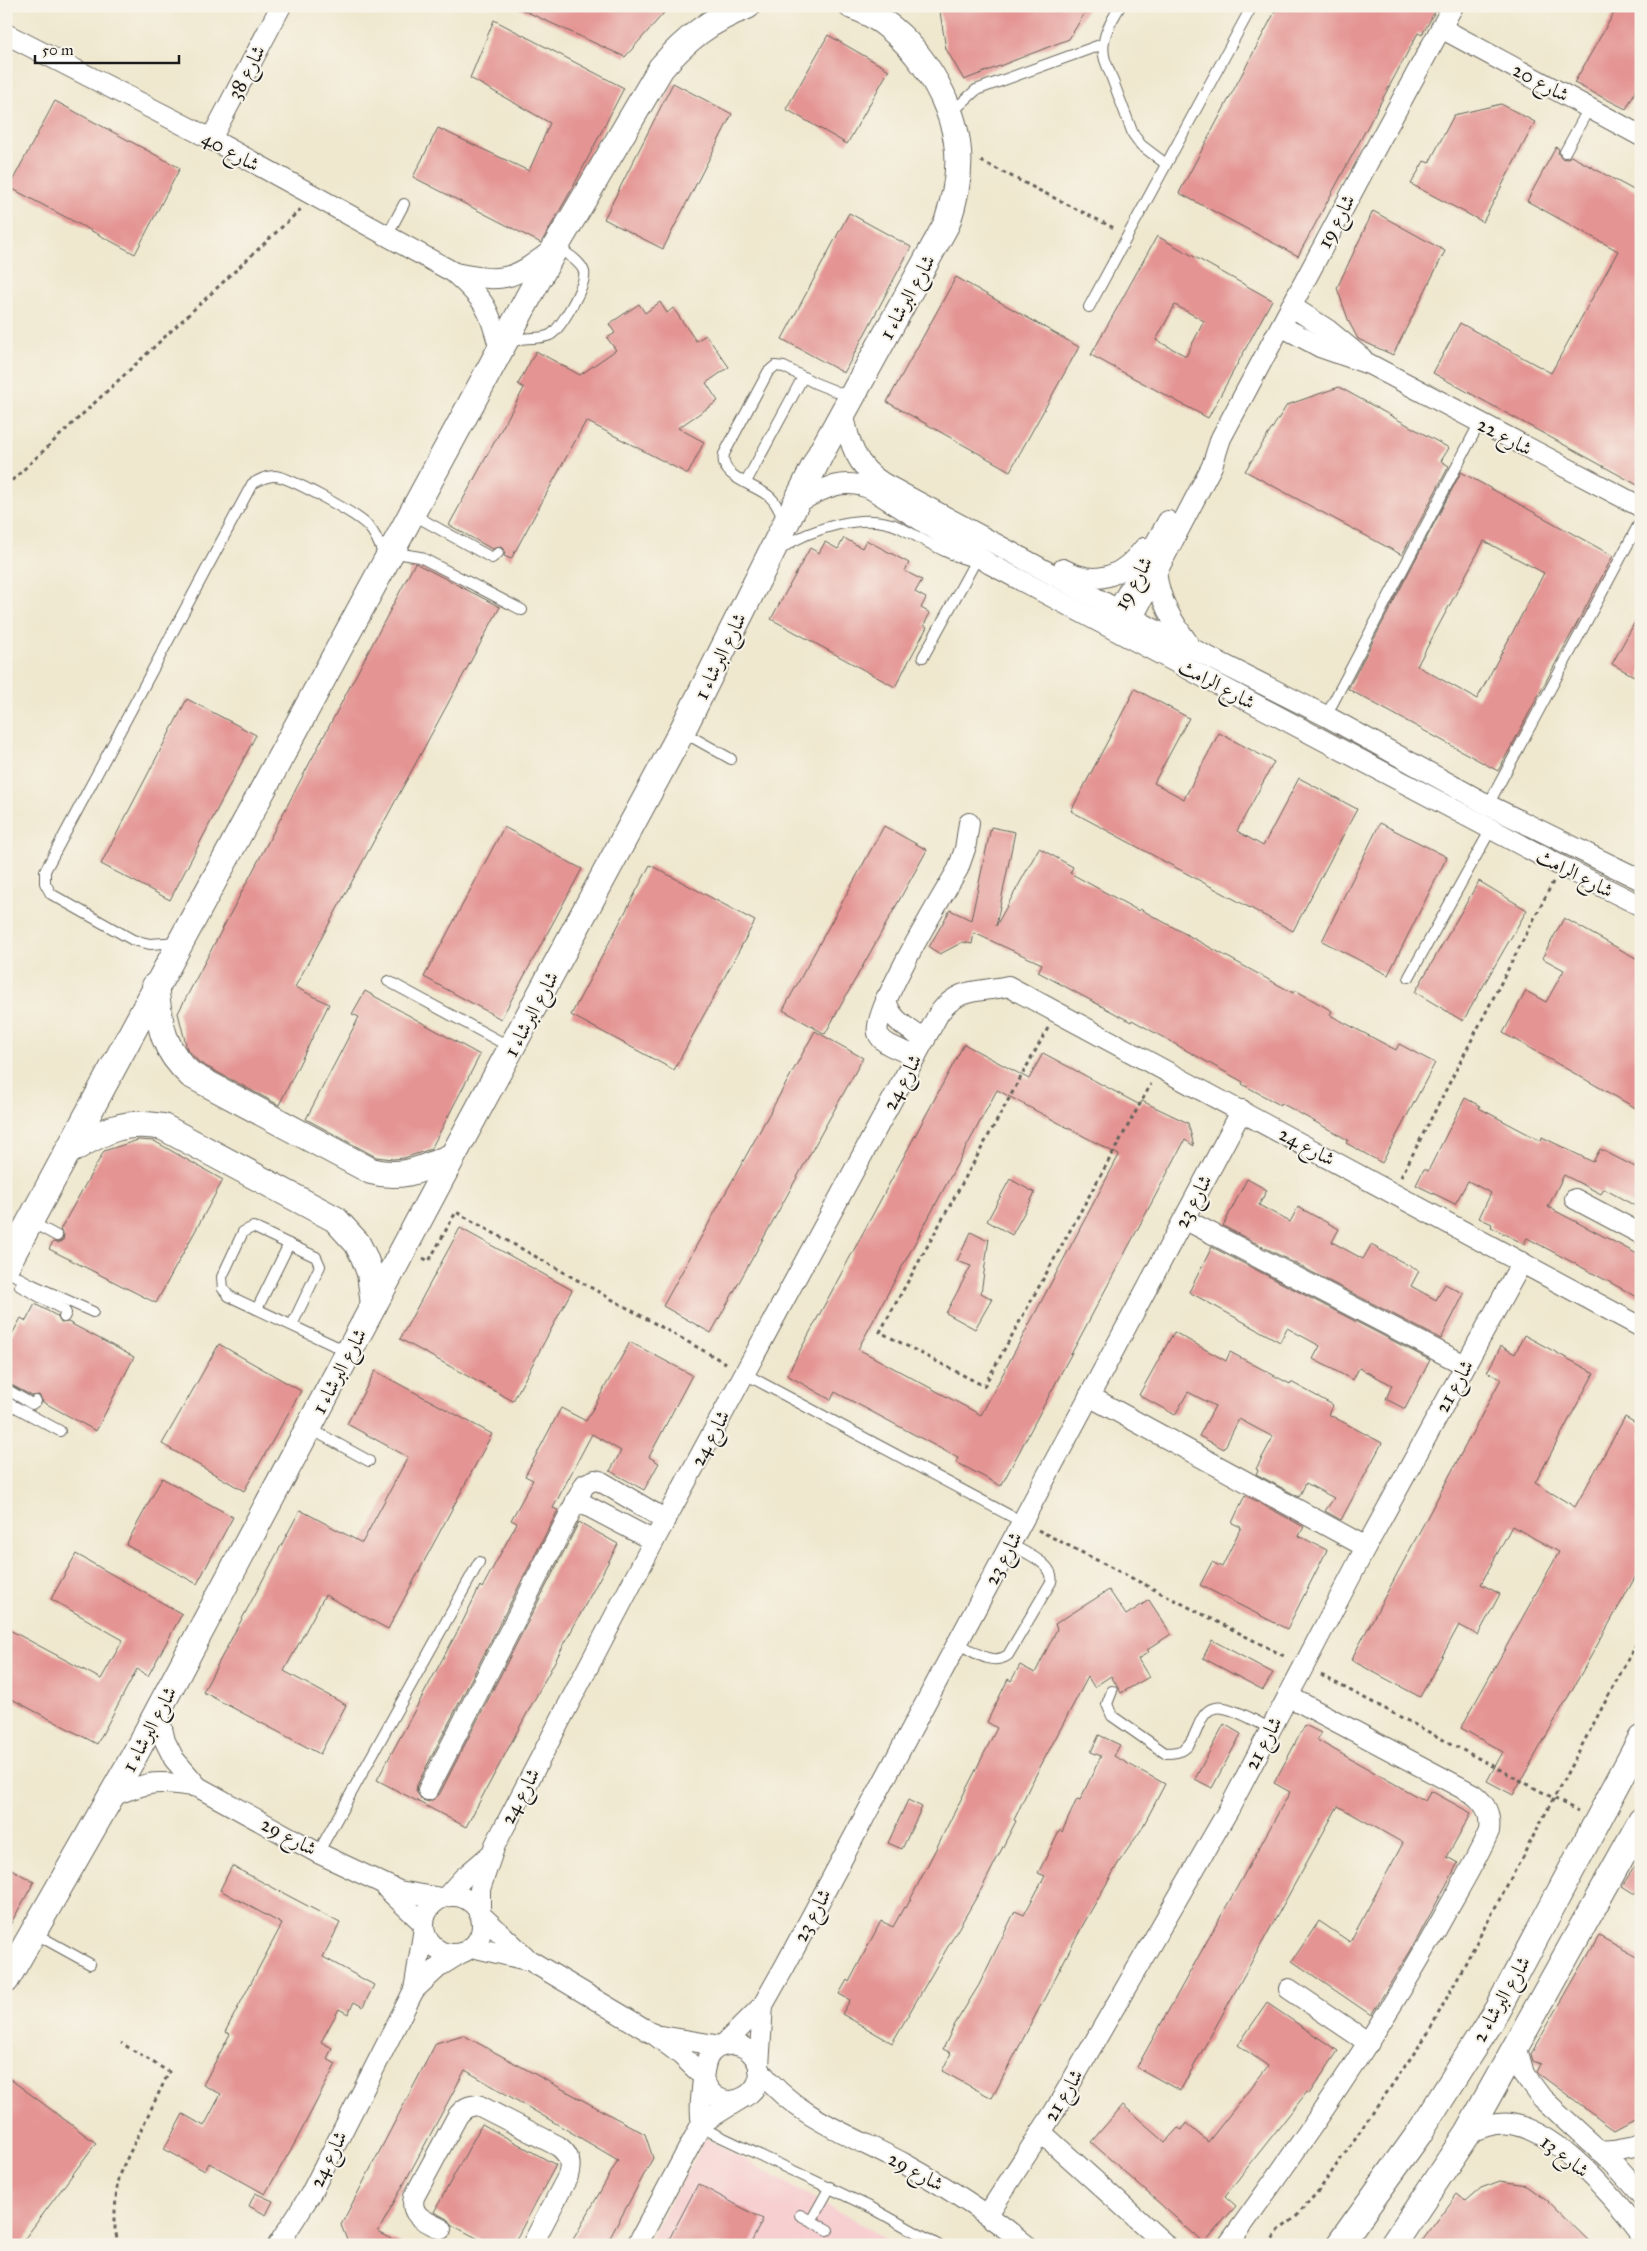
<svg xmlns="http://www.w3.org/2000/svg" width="1647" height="2251" font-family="'IM FELL Great Primer',Amiri,serif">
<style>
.built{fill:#f7cfd1}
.building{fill:#e49493;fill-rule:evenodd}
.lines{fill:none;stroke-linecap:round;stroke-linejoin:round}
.service-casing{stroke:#66635b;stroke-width:12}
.minor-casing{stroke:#66635b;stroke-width:22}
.tertiary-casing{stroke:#66635b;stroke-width:28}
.path{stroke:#66635b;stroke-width:3;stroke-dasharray:4 4;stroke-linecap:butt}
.service{stroke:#fff;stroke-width:10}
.minor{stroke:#fff;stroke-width:20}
.tertiary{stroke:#fff;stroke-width:26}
.labels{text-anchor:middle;stroke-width:4;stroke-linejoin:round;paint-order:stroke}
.street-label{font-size:20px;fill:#1c1c1c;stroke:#f7f3e8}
</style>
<rect width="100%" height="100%" fill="#f7f3e8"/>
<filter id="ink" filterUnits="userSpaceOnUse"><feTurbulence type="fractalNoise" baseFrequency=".02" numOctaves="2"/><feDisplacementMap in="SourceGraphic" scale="10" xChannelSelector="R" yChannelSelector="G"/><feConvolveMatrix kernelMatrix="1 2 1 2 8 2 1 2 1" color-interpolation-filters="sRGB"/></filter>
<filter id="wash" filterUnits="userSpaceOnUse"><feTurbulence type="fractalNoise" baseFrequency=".0096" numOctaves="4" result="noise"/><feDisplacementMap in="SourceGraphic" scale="20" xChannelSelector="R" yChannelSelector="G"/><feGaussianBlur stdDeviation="1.12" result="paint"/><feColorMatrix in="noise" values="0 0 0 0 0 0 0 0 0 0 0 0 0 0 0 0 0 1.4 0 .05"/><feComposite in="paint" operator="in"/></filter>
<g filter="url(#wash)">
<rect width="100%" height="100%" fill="#efe8cf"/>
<polygon class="built" points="705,2138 872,2230 893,2245 647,2245"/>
<g id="blocks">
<g class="building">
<polygon points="514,6 670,6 625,57"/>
<polygon points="939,6 1089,6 1069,39 964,80 946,49"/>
<polygon points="1278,6 1438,6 1422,35 1418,33 1298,256 1179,193"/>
<polygon points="1618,6 1641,6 1641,81 1626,109 1574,83"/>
<polygon points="494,20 624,88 573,187 541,243 413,177 438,128 529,171 550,123 470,78"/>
<polygon points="828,35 889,70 847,144 786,109"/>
<polygon points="673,83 732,114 663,249 604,219"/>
<polygon points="55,101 180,168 135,254 9,187"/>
<polygon points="1501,104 1535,122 1483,222 1411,184 1424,161 1429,163 1454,115"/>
<polygon points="1556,147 1559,149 1558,153 1561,158 1566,159 1571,156 1641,194 1641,487 1433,373 1460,323 1551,373 1618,251 1527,201"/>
<polygon points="1373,211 1445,251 1393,355 1358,339 1349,322 1337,288"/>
<polygon points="849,213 911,247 844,373 782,339"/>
<path d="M1157 236 1272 300 1208 418 1091 355ZM1175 305 1204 321 1186 356 1156 340Z"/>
<polygon points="956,277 1079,347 1010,471 887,402"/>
<polygon points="660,302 667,313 673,308 696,341 706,335 729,367 706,383 718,401 678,428 704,442 688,474 586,421 511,559 504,556 505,551 501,547 492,549 449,525 524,388 518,384 536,351 580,375 616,350 607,338 615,333 609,324 639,304 645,313"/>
<polygon points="1339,387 1449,448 1441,461 1449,466 1402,555 1245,471 1287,405"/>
<path d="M1461 472 1613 556 1498 771 1348 689ZM1484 541 1544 573 1477 699 1417 666Z"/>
<polygon points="844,538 862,548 866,540 909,563 905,571 922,580 915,592 926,598 921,608 930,613 924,625 927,627 895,687 771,619 810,548 819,553 825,542 838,549"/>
<polygon points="415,563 500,607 295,987 329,1004 279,1105 200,1063 187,1049 178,1013"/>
<polygon points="1641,611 1641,680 1612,664"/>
<polygon points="1135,689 1189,718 1154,783 1184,799 1219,733 1274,762 1237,831 1263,846 1299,778 1357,809 1293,931 1071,811"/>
<polygon points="187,699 256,735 170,900 101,864"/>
<polygon points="1380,823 1447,857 1388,975 1322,941"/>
<polygon points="884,826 927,850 825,1034 783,1010"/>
<polygon points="504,827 582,869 501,1019 424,977"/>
<polygon points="991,827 1015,832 996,926 1039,848 1073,867 1070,873 1139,911 1140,909 1293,993 1295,990 1332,1011 1330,1015 1396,1050 1399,1044 1435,1063 1382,1163 1346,1143 1348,1140 1281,1103 1280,1105 1242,1084 1243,1082 1132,1020 1131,1022 1038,972 1042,964 974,933 972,944 963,942 940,954 929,947 950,910 971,920"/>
<polygon points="650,865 755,921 674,1070 571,1015"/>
<polygon points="1479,881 1527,910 1463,1021 1415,992"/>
<polygon points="1564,918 1641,961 1641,1111 1503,1033 1526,991 1546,1002 1564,970 1542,958"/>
<polygon points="365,991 480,1055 431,1149 404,1158 393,1159 376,1157 306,1119 359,1017 352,1014"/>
<polygon points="815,1031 863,1058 711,1333 663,1306"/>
<path d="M964 1044 1029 1079 1043 1053 1140 1105 1142 1101 1188 1123 1194 1146 1185 1140 1001 1486 956 1462 958 1458 835 1392 831 1400 787 1375ZM997 1090 1119 1155 981 1415 858 1349Z"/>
<polygon points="1465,1098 1480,1106 1479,1108 1541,1141 1542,1137 1593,1162 1600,1149 1641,1170 1641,1209 1604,1189 1601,1194 1564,1175 1548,1207 1641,1256 1641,1299 1527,1238 1524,1244 1491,1227 1492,1224 1479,1218 1491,1193 1468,1181 1455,1204 1416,1185 1424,1169 1428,1171"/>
<polygon points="138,1140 154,1141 223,1180 156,1303 49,1249 53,1242 58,1243 63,1240 64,1235 60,1230 104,1151"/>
<polygon points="1010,1179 1035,1193 1012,1235 987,1221"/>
<polygon points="1247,1179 1267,1190 1259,1205 1290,1222 1298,1207 1339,1229 1332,1242 1363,1259 1371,1245 1419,1271 1411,1286 1436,1300 1445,1284 1464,1294 1441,1339 1223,1226"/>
<polygon points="460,1228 572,1290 513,1401 400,1339"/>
<polygon points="971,1232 986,1240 989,1238 981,1293 992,1299 975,1329 946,1313 971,1266 957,1261"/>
<polygon points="1212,1247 1430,1360 1405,1409 1386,1399 1392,1385 1359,1368 1353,1380 1313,1359 1320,1346 1287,1328 1280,1342 1189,1292"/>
<polygon points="35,1304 57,1316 61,1323 68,1322 134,1357 96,1431 43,1402 39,1395 32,1396 6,1382 6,1345 21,1318 26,1321"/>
<polygon points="1174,1332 1226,1361 1230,1352 1290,1384 1291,1382 1333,1405 1328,1414 1382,1443 1341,1520 1325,1511 1334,1498 1306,1483 1299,1497 1256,1474 1258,1470 1256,1469 1273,1437 1239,1419 1224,1449 1199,1436 1215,1406 1188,1392 1175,1415 1139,1395"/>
<polygon points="1524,1335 1594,1373 1535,1483 1575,1507 1625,1417 1641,1426 1641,1567 1513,1795 1487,1781 1503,1752 1461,1728 1559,1552 1512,1526 1481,1584 1500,1594 1478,1635 1459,1625 1420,1697 1351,1660 1501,1379 1487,1372 1501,1346 1515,1354"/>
<polygon points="630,1342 692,1375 649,1457 659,1463 644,1490 610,1471 621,1451 592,1434 553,1508 558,1510 417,1785 416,1791 422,1800 429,1802 439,1795 579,1522 618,1544 466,1827 377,1780 462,1623 480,1586 482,1588 517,1523 511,1520 533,1480 525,1476 561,1408 586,1421"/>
<polygon points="219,1344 301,1391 244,1491 162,1444"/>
<polygon points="375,1371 492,1434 388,1629 325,1595 284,1671 346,1705 320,1754 203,1692 300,1510 362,1543 408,1457 347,1424"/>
<polygon points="162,1478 233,1517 197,1584 126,1545"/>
<polygon points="1245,1495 1304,1527 1299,1536 1327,1550 1287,1629 1200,1585 1212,1562 1222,1567 1241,1527 1232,1523"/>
<polygon points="76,1554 182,1614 148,1676 137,1669 97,1744 6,1696 6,1628 101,1679 123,1640 51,1599"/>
<polygon points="1109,1590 1126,1615 1149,1600 1171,1634 1147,1650 1149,1652 1138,1659 1149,1677 1121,1693 1111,1676 1094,1687 1088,1677 1029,1788 1014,1820 1016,1821 983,1886 892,2043 842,2014 850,2000 839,1994 847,1980 849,1982 881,1921 893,1927 904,1907 906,1908 997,1728 987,1722 1008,1679 1011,1681 1020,1665 1035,1673 1057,1629 1055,1624"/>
<polygon points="1212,1640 1273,1673 1263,1690 1203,1658"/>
<polygon points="1224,1724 1241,1734 1212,1788 1195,1779"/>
<polygon points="1305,1725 1321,1733 1317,1740 1425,1801 1431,1791 1471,1813 1447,1857 1458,1863 1411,1950 1371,2015 1292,1961 1319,1921 1350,1942 1403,1843 1338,1806 1180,2091 1137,2067 1290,1792 1274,1783"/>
<polygon points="1099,1735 1120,1745 1114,1756 1165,1784 1141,1830 1119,1862 1084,1923 992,2098 942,2071 951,2053 943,2049 955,2024 979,1985 1015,1911 1024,1915 1045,1876 1038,1873 1060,1830 1062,1832 1077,1799 1080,1800 1101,1756 1091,1752"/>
<polygon points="908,1800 922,1807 902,1849 888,1843"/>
<polygon points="1641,1857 1641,1898 1622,1886"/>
<polygon points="6,1866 34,1882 6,1932"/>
<polygon points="232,1866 340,1923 323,1957 374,1985 363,2007 354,2002 348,2014 339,2009 321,2042 332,2048 327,2059 336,2064 296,2141 265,2194 209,2163 205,2171 164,2149 183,2114 204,2126 221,2094 203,2085 230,2034 225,2032 282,1924 220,1890"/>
<polygon points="1599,1936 1641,1959 1641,2116 1615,2130 1539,2074 1537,2072 1541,2064 1533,2061 1531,2054"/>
<polygon points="1267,2003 1338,2051 1309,2094 1307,2092 1225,2196 1236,2206 1204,2243 1091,2142 1123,2105 1165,2142 1178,2128 1182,2130 1186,2123 1208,2142 1268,2066 1238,2045"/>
<polygon points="463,2035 645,2134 653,2158 606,2245 570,2245 618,2160 465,2070 378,2232 404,2245 349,2245 341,2225 436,2043"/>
<polygon points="6,2076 96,2143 20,2245 6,2245"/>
<polygon points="482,2124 556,2165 513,2245 490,2245 452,2225 447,2219 434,2212"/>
<polygon points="1500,2181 1526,2185 1547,2200 1593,2245 1419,2245 1457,2194 1466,2201 1481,2188"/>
<polygon points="698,2184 763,2219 750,2245 666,2245"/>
<polygon points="255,2193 273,2201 266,2215 249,2206"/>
</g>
</g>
</g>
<g filter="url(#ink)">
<use href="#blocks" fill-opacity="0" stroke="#66635b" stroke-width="1"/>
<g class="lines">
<g class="service-casing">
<g id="service">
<path d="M1120 6C1110 24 1099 39 1105 60L1133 134 1141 145 1166 164"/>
<polyline points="951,113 976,90 1103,44"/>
<polyline points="1565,152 1589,108"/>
<polyline points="387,236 404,204"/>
<polyline points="1089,307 1252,6"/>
<path d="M509 344C526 334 536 341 550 335 560 330 587 284 584 272 581 261 565 253 556 246"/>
<polyline points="746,482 803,377"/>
<polyline points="412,514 490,557 492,558 498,553"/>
<path d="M784 521C780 512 777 503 770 497 755 484 719 478 724 454L768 372 775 366 784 367 815 383 850 397"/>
<path d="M780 549C810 529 864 511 899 527 925 540 948 556 976 562"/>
<polyline points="923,657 975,562"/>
<polyline points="1326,716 1480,422"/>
<polyline points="683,732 731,759"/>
<polyline points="1488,805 1641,520"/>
<path d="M179 942 150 944 133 940 51 894 45 883V871L252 484C259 480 266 476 274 476 288 476 359 515 369 527 378 537 381 549 386 561L402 554 420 557 522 610"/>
<polyline points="1409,977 1491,829"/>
<polyline points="388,981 512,1048"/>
<polyline points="31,1222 57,1236"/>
<polyline points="6,1271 33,1285 93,1312"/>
<polyline points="20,1286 64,1310 66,1313 64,1317"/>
<polyline points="257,1309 289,1244"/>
<polyline points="292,1325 320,1266 316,1257 253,1227 243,1232 222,1277 223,1289 229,1296 348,1352"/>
<polyline points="745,1374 1022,1522"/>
<polyline points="6,1389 32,1404 36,1401"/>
<polyline points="6,1402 60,1431"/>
<polyline points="309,1428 369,1461"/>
<path d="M957 1643C972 1650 992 1667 1008 1655L1051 1582C1056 1564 1023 1552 1010 1544"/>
<path d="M1112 1691 1107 1704 1112 1716 1165 1753C1171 1753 1179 1753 1184 1749 1201 1738 1196 1703 1224 1708 1240 1711 1257 1722 1271 1729"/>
<polyline points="318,1853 479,1562"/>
<polyline points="34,1933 90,1964"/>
<polyline points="700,2127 872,2208 938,2245"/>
<polyline points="800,2215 828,2230"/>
<polyline points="811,2221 830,2187"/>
</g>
</g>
<g class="minor-casing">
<g id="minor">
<polyline points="1441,28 1641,136"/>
<path d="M6 34 211 139 453 272C487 302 488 307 500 350"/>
<polyline points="211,139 281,6"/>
<path d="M455 273C504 283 513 280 552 250"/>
<polyline points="1291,306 1328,330 1362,358"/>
<polyline points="1281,326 1320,347 1369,364 1641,507"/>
<path d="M843 412C849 442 855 466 883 483L1159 632 1326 716 1488 805 1641 880"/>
<path d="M795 504C821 490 841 476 871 489L990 564 1561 866 1641 906"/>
<path d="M1063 569C1097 587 1121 577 1144 548"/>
<path d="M1156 572C1160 602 1172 621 1189 644"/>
<polyline points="1112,620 1168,521"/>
<polyline points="1127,629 1212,466 1221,438 1373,153 1453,6"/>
<path d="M886 998C889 1020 908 1028 925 1040"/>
<path d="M916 1056C905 1051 882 1046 878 1033 871 1013 944 893 958 869L965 849 969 823"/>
<polyline points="1575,1199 1641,1234"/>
<polyline points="1184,1219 1465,1365"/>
<polyline points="1089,1396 1366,1547"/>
<polyline points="576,1500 654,1541"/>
<polyline points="158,1711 165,1741 174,1759 198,1787 318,1853 399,1891 441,1898"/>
<polyline points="428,1790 585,1484 595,1480 600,1481 666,1520"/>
<path d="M112 1796C150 1781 158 1780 198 1787"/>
<polyline points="387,1889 424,1924"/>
<circle cx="453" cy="1925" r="29"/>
<polyline points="447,1896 463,1878 491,1854"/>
<path d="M480 1912V1889L495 1845 654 1541 939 1013C960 986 979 993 1008 986L1641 1327"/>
<polyline points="481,1915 529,1960 655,2035 680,2054 703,2076"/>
<polyline points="472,1947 527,1960"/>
<polyline points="1289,1989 1369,2043"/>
<polyline points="414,1990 440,1966 461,1953"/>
<polyline points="661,2036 721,2046"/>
<polyline points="723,2045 763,2005 785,1966 1242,1110"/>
<polyline points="1516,2045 1524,2074 1542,2098 1616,2166 1641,2194"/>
<polyline points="759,2066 763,2005"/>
<path d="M759 2069C794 2117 855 2137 905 2164 948 2188 988 2213 1026 2245"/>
<path d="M702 2123C699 2111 701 2101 702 2089 704 2069 704 2047 728 2045 738 2044 746 2047 752 2054 781 2087 720 2127 703 2078"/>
<polyline points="1041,2132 1166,2245"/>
<path d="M1467 2134C1481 2127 1495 2122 1511 2124 1559 2132 1614 2197 1641 2233"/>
<polyline points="1599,2151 1613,2150 1641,2145"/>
<polyline points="988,2214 1054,2112 1229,1809 1366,1547 1522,1262"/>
<path d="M441 2229C427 2221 409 2217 414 2197L457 2117C463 2108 468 2106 478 2105L558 2146C569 2154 572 2163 568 2176L532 2245"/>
<polyline points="278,2245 310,2195 414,1990 424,1928"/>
<polyline points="637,2245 702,2123 739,2100"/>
<path d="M1228 2245C1306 2137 1382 2029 1446 1912 1461 1885 1477 1859 1489 1831 1491 1814 1486 1804 1473 1794L1288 1696"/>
</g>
</g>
<g class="tertiary-casing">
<g id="tertiary">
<path d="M155 986C160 1024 161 1048 191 1075L371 1171C403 1180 424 1168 453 1156"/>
<path d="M68 1152C102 1132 122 1119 163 1127L335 1219 357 1243 364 1257 370 1273 374 1305"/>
<path d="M6 1266 500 350 556 246 661 68C685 40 711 19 747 6"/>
<path d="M6 1980 134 1756 453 1156 682 731 821 453 947 223C955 199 960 176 958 151 954 95 907 24 852 6"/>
<polyline points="1339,2245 1418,2135 1497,2010 1641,1739"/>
<polyline points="1393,2245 1467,2134 1641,1821"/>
</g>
</g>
<g class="path">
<polyline points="981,161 1116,229"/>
<polyline points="6,486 301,209"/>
<polyline points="1048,1028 880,1332 984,1386 1151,1084"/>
<polyline points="1401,1177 1553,882"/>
<polyline points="423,1258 429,1261 456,1212 729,1365"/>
<polyline points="1038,1530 1286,1657"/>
<polyline points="1321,1675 1578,1811"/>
<polyline points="119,2245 115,2230 115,2210 118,2177 169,2072 121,2043"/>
<polyline points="1268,2245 1279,2230 1295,2218 1320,2189 1428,2033 1641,1635"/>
</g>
<use href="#service" class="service"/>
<use href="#minor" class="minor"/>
<use href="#tertiary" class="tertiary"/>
</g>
</g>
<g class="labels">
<g class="street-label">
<text transform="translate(246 72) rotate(-62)" y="7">شارع 38</text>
<text transform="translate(1541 82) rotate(28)" y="7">شارع 20</text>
<text transform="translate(231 151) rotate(29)" y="7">شارع 40</text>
<text transform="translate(1336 221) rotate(-62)" y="7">شارع 19</text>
<text transform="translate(907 297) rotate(-61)" y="7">شارع البرشاء 1</text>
<text transform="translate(1505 436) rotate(28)" y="7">شارع 22</text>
<text transform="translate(1133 583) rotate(-61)" y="7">شارع 19</text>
<text transform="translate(720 656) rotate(-64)" y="7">شارع البرشاء 1</text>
<text transform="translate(1217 684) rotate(28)" y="7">شارع الرامث</text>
<text transform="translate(1575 873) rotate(27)" y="7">شارع الرامث</text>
<text transform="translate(531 1014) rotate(-62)" y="7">شارع البرشاء 1</text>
<text transform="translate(902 1082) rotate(-62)" y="7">شارع 24</text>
<text transform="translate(1307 1146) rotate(28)" y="7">شارع 24</text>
<text transform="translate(1193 1201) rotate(-62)" y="7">شارع 23</text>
<text transform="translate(339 1371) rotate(-62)" y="7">شارع البرشاء 1</text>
<text transform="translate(1454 1386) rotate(-61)" y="7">شارع 21</text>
<text transform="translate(710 1438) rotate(-62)" y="7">شارع 24</text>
<text transform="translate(1003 1558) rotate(-62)" y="7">شارع 23</text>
<text transform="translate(149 1729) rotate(-62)" y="7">شارع البرشاء 1</text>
<text transform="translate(1263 1743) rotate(-62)" y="7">شارع 21</text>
<text transform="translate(520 1796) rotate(-62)" y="7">شارع 24</text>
<text transform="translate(289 1836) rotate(28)" y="7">شارع 29</text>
<text transform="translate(812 1915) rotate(-62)" y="7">شارع 23</text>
<text transform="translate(1501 1999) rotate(-60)" y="7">شارع البرشاء 2</text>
<text transform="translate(1063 2095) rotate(-59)" y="7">شارع 21</text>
<text transform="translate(1565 2156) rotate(38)" y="7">شارع 13</text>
<text transform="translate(328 2159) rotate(-64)" y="7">شارع 24</text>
<text transform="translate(916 2171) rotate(29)" y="7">شارع 29</text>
</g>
</g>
<rect width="1647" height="2251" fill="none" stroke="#f7f3e8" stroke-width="25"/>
<path d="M35 55v8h144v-8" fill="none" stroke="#1c1c1c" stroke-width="2.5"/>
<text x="42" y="55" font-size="15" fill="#1c1c1c" stroke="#f7f3e8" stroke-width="4" paint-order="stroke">50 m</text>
</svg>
